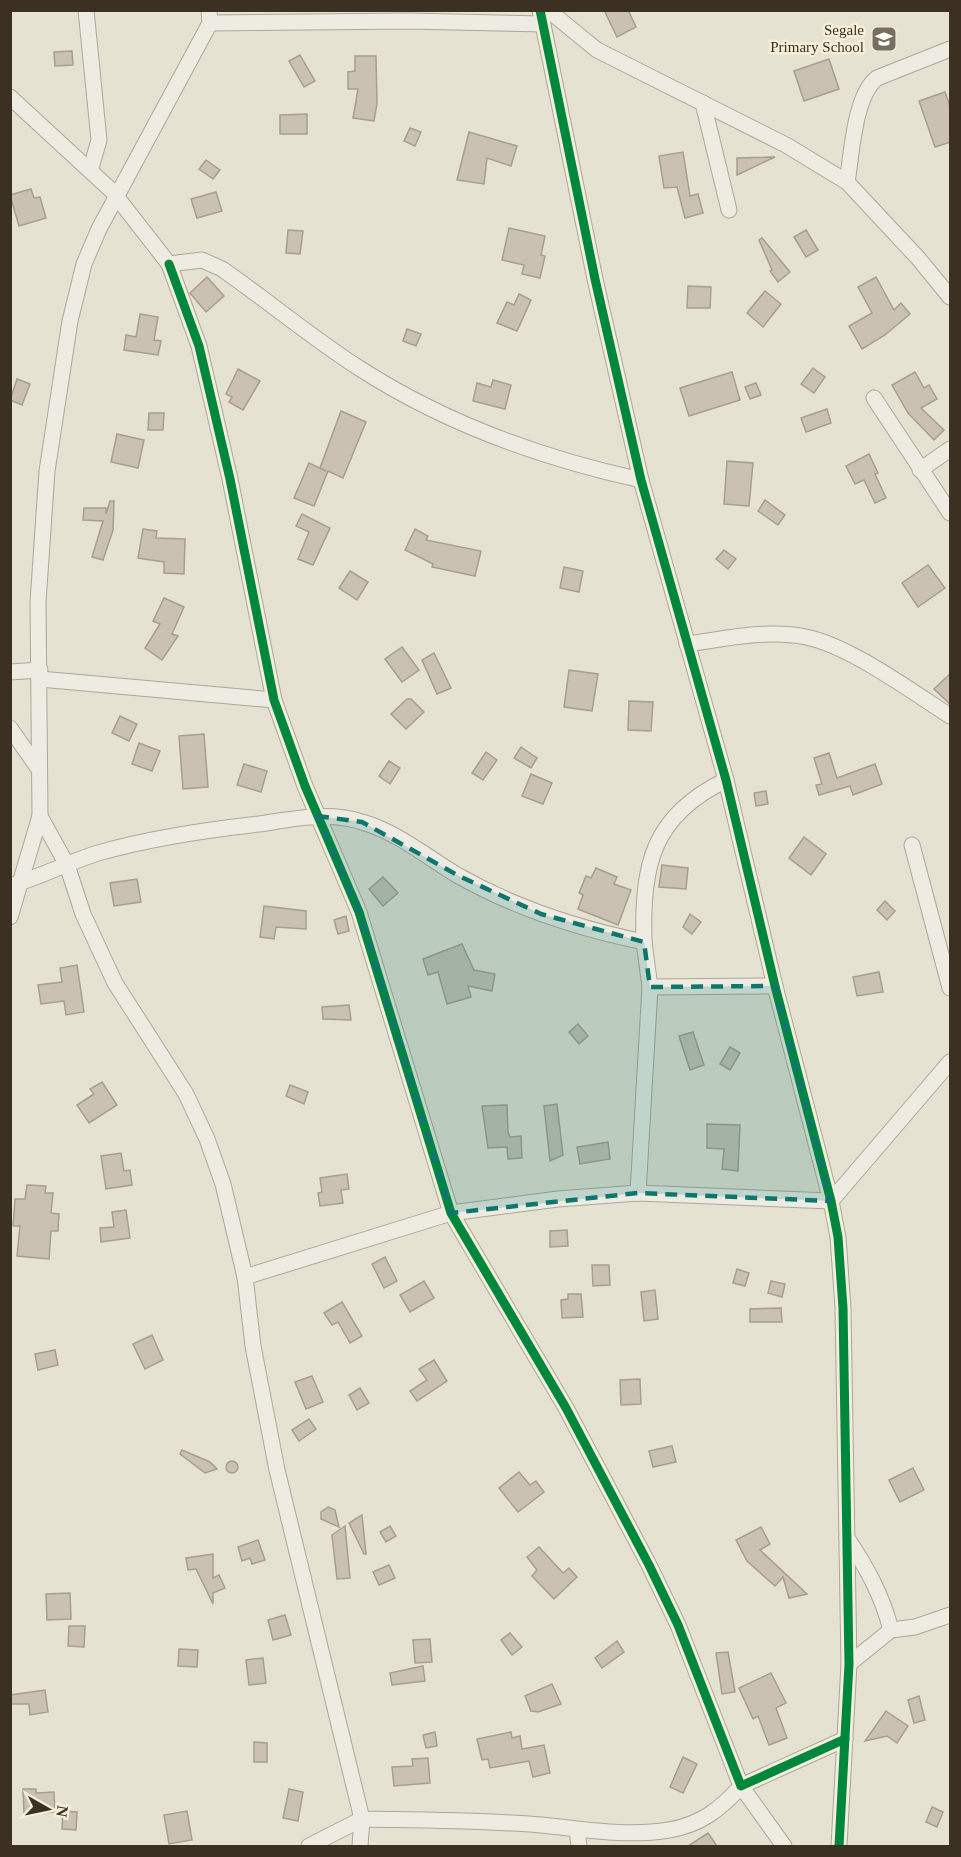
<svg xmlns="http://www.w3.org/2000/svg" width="961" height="1857" font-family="'Times New Roman',serif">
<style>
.building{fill:#cac1b3;stroke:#a79e91;stroke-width:1.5}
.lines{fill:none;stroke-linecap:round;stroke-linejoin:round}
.minor-casing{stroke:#aca79a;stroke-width:17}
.minor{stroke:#eeebe3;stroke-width:15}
.cycleway-casing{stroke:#f5efd9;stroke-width:13}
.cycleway{stroke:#00873e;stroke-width:9}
.marked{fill:#0f766e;fill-opacity:0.2;stroke:#0f766e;stroke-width:4.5;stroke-dasharray:12 8;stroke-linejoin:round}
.labels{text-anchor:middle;stroke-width:5;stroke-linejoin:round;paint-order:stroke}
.poi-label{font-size:15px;fill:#3b3021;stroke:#f5efd9;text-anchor:end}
</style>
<rect width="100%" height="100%" fill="#e6e2d2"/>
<g class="building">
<polygon points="604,10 628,10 636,27 617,37"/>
<polygon points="72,51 73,65 55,66 54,52"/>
<polygon points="300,55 315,81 304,87 289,61"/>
<polygon points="355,56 376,56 377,104 374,121 353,118 358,89 348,89 348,72 355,71"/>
<polygon points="829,59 839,89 804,101 794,71"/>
<polygon points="945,92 951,109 951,142 935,147 919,101"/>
<polygon points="307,114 307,134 280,134 280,115"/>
<polygon points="410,128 421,132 415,146 404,141"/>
<polygon points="469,132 517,146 511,166 487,158 484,184 457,180"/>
<polygon points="683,152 690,196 698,194 703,213 685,218 677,187 664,188 659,156"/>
<polygon points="775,157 737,175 737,158"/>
<polygon points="206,160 220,170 213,179 199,169"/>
<polygon points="31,189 34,198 40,197 46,218 19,226 10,195"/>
<polygon points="216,192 222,211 197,218 191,199"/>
<polygon points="509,228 545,236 541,255 545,256 540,278 522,274 524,265 502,260"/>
<polygon points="288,230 303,231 300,254 286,253"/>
<polygon points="806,230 818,250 806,257 794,237"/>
<polygon points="762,238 790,272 778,282 770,271 772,270 759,240"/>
<polygon points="207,277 224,296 206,312 190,293"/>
<polygon points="876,277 894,310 901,303 910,314 885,335 862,349 849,326 872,313 858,287"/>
<polygon points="688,286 711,287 710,308 687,308"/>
<polygon points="765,291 781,304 763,327 747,313"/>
<polygon points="519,294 531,300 517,331 497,323 507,302 514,305"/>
<polygon points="140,314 158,317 154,340 161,341 158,355 124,350 126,335 136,337"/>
<polygon points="407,329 421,334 416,346 403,341"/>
<polygon points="813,368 825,377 814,393 801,384"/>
<polygon points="238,369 260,381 243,410 229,402 232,397 226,394"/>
<polygon points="732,372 740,400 689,416 680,388"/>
<polygon points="915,372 924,388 929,385 937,399 921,408 944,430 934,440 908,413 892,385"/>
<polygon points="17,379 30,384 22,405 10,400"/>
<polygon points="493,380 511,385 505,409 473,401 477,383 491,387"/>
<polygon points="756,383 761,395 750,399 745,387"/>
<polygon points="827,409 831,423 806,432 801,418"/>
<polygon points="341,411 366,422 343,478 328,471 314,506 294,498 309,463 326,471 320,468"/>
<polygon points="149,413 164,413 163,430 148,430"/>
<polygon points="117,434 144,440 138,468 111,462"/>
<polygon points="869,454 878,473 875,474 886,498 875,503 864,480 855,484 846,466"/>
<polygon points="727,461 753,463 749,506 724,504"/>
<polygon points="765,500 785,515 778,525 758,511"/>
<polygon points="110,501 114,501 113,530 103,560 92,557 103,521 83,520 84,508 106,508 106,514"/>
<polygon points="302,514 330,528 313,565 298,559 309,532 296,526"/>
<polygon points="143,529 157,531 156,538 185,539 184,574 164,573 164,562 138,558"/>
<polygon points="415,529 428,536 426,540 481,551 475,576 432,567 433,564 405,550"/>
<polygon points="724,550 736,559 728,569 716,559"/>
<polygon points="928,565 945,588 918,607 902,583"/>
<polygon points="564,567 583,571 579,592 560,588"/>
<polygon points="350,571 368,582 357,600 339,588"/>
<polygon points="164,598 184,607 172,634 178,636 162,660 145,648 160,624 153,621"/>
<polygon points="402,647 419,670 402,682 385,659"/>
<polygon points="434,653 451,688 437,694 422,660"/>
<polygon points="569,670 598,674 592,711 564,707"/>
<polygon points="951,673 951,705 934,689"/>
<polygon points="407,699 411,699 424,712 406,729 391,714"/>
<polygon points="629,701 653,702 651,731 628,730"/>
<polygon points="120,716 137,724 129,741 112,733"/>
<polygon points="204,734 208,787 183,789 179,736"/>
<polygon points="139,743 160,751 152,771 132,764"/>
<polygon points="521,747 537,758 531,768 514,758"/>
<polygon points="486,752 497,760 483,780 472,773"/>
<polygon points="829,753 837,778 875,764 882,784 853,795 850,786 819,795 816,785 822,784 814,758"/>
<polygon points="389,761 400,768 390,784 379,776"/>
<polygon points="244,764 267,771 261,792 237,785"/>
<polygon points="531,774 552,783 543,804 522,796"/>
<polygon points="766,791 768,804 756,806 754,793"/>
<polygon points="804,837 826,854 811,875 789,858"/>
<polygon points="662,865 688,868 686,889 659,887"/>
<polygon points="596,868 617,877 614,884 631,890 618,925 578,909 583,895 579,893 586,876 591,878"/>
<polygon points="383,877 398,893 383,906 369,889"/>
<polygon points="137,879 141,902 114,906 110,883"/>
<polygon points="885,901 895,911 887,920 877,910"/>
<polygon points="264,906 306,911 306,929 276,927 274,939 260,937"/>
<polygon points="690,914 701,922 692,934 683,927"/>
<polygon points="346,916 349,931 338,934 334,920"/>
<polygon points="462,944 474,970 495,974 492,991 468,986 471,997 447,1004 438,972 428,975 423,959"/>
<polygon points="77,965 84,1012 66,1015 64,1001 41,1004 38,985 62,982 60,968"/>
<polygon points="879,972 883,992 857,996 853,977"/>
<polygon points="349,1005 351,1020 323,1019 322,1007"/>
<polygon points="578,1024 588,1036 579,1044 569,1032"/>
<polygon points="693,1032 704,1065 690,1070 679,1036"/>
<polygon points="730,1047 740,1053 730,1070 720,1064"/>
<polygon points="102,1082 117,1105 89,1123 77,1105 94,1094 90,1089"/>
<polygon points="290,1085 308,1092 304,1104 286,1096"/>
<polygon points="557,1104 563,1155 550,1161 544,1106"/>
<polygon points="507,1105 508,1132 510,1137 521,1136 522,1158 508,1159 507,1147 488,1148 482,1106"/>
<polygon points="707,1124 740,1125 738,1171 722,1169 724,1149 707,1148"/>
<polygon points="608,1142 610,1159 580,1164 577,1147"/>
<polygon points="121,1153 124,1171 130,1170 132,1185 106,1189 101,1156"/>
<polygon points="347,1174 349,1189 341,1190 343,1203 320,1206 318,1193 322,1192 320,1178"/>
<polygon points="27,1185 46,1186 45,1193 53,1193 51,1213 59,1214 58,1231 51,1231 49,1259 17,1256 20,1226 13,1226 15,1199 25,1199"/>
<polygon points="126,1210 130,1238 101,1242 100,1228 114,1227 112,1212"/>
<polygon points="567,1230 568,1246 550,1247 550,1231"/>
<polygon points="385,1257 397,1281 384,1288 372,1264"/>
<polygon points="592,1265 609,1265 610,1285 593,1286"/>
<polygon points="737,1269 749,1273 745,1286 733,1283"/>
<polygon points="424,1281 434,1298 410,1312 400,1295"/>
<polygon points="771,1281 785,1284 782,1297 768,1293"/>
<polygon points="655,1290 658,1319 644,1321 641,1292"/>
<polygon points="568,1294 581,1294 583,1317 562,1318 561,1300 568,1299"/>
<polygon points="342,1302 362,1336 350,1343 338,1322 332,1325 324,1313"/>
<polygon points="781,1308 782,1322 750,1322 750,1309"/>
<polygon points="152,1335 163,1360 145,1369 133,1344"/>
<polygon points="55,1350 58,1365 38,1370 35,1354"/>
<polygon points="434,1360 447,1381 417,1401 410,1391 427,1380 419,1369"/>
<polygon points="312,1376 323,1402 306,1409 295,1382"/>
<polygon points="640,1379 641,1404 621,1405 620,1380"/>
<polygon points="360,1388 369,1403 357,1410 349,1395"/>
<polygon points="309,1419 316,1429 299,1441 292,1430"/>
<polygon points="672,1446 676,1462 653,1467 649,1451"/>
<polygon points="182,1450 210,1462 217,1469 205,1473 180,1454"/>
<circle cx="232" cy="1467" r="6"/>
<polygon points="913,1468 924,1490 900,1502 889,1480"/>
<polygon points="519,1472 530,1485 536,1481 544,1492 518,1512 499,1488"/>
<polygon points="328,1507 335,1510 339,1527 321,1519 321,1512"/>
<polygon points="362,1515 366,1554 364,1554 349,1523"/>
<polygon points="345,1526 350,1578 337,1579 332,1535"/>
<polygon points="390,1526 396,1536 386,1542 380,1532"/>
<polygon points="761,1527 770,1544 760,1550 807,1594 789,1598 783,1577 775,1586 747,1561 736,1540"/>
<polygon points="258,1540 265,1560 252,1564 250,1558 242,1561 238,1547"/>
<polygon points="539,1547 563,1573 569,1568 577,1577 554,1599 532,1576 537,1570 527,1557"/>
<polygon points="213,1554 213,1578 219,1575 225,1588 213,1593 213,1604 196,1569 188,1570 186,1558"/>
<polygon points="389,1565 395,1578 379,1585 373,1572"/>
<polygon points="70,1593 71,1619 47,1620 46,1594"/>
<polygon points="285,1615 291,1635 273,1640 268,1620"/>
<polygon points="69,1626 85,1626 84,1647 68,1646"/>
<polygon points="510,1633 522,1647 512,1655 501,1640"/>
<polygon points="430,1639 432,1662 415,1663 413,1640"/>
<polygon points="617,1641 624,1652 602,1668 595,1658"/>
<polygon points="179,1649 198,1650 197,1667 178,1666"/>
<polygon points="728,1652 735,1692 722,1694 716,1653"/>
<polygon points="263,1658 266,1683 249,1685 246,1660"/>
<polygon points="423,1666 425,1681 392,1685 390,1673"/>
<polygon points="771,1673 786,1703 776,1708 787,1738 769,1745 758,1716 753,1719 739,1688"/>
<polygon points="552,1684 561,1704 538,1712 531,1711 525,1696"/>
<polygon points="45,1690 48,1712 30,1715 29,1704 10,1704 10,1695"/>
<polygon points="919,1696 925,1720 914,1723 908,1700"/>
<polygon points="886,1711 908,1726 897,1743 887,1736 865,1741"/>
<polygon points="435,1732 437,1746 426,1748 423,1735"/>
<polygon points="511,1732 512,1738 520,1736 522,1749 544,1745 550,1773 533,1777 529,1761 490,1768 488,1759 482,1760 477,1739"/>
<polygon points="254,1742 267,1743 267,1762 254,1762"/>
<polygon points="683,1757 697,1764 683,1793 670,1787"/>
<polygon points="428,1758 430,1783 394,1786 392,1767 413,1766 412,1759"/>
<polygon points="23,1789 36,1789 36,1793 54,1792 55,1812 24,1814"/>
<polygon points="289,1789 303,1792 298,1821 283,1818"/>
<polygon points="932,1807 943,1812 937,1827 926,1822"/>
<polygon points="63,1811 77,1812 76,1830 62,1829"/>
<polygon points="187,1811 192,1840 169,1844 164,1815"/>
<polygon points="708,1833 717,1846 688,1846"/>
</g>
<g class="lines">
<g class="minor-casing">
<g id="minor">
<polyline points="86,10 99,140 91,168"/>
<polyline points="209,10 210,23 409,21 543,24"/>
<polyline points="540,10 595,279 641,480 726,780 775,986 831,1201 838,1237 843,1308 849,1664 839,1846"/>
<polyline points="548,10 597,50 786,145 847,182 918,258 950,297"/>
<path d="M10 97 112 191 169 264 202 260 222 269C268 301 311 337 359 368 446 424 540 458 641 480"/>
<polyline points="703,103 729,210"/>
<path d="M847 182C852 154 854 96 877 78L950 49"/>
<polyline points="169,264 199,346 230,479 274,700 305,786 359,912 451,1213 566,1408 649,1565 678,1625 741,1786 845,1739"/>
<polyline points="874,398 950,513"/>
<polyline points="920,470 950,449"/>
<path d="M687 644C725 639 767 629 806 637 850 646 911 691 950 716"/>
<polyline points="10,672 40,670"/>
<polyline points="40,679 274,700"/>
<polyline points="10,728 38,768"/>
<path d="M40 816 67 865 83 914 115 983 186 1094 207 1139 223 1184 245 1277 253 1346 277 1470 362 1819C422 1820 482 1820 541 1825 584 1829 625 1837 669 1830 700 1825 721 1809 741 1786L784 1846"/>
<polyline points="912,845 950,988"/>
<path d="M13 885C42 876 69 862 98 853 150 838 205 830 259 824 293 819 329 811 362 822 397 832 427 857 457 875 515 908 580 929 644 942 642 864 652 816 726 780"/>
<polyline points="10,917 40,816 38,602 47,471 70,321 84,264 99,229 210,23"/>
<polyline points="650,987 775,986"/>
<polyline points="638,1193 650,987 644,942"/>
<polyline points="245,1277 451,1213 558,1199 638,1193 831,1201 950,1062"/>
<path d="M847 1538C867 1568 882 1595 891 1630"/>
<polyline points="849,1664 891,1630 915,1627 950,1615"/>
<polyline points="577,1830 579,1846"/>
<polyline points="309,1846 362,1819"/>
<polyline points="360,1846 362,1819"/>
</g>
</g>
<use href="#minor" class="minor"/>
<g class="cycleway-casing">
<g id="cycleway">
<polyline points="540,10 595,279 641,480 726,780 775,986 831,1201 838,1237 843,1308 849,1664 839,1846"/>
<polyline points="169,264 199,346 230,479 274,700 305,786 359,912 451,1213 566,1408 649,1565 678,1625 741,1786 845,1739"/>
</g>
</g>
<use href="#cycleway" class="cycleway"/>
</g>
<path class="marked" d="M317 816 362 822 459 876 541 914 644 942 650 987 775 986 831 1201 638 1193 451 1213 359 912Z"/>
<defs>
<g id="school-square" transform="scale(1.35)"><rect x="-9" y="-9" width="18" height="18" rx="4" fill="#776e5f" stroke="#f5efd9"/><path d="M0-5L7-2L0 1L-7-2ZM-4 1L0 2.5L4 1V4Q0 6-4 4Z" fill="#fff"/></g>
</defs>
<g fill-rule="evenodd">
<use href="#school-square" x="884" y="39"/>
</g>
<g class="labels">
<g class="poi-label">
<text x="864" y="35">Segale<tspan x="864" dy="17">Primary School</tspan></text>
</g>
</g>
<rect width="961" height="1857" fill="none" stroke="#3b3021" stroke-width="24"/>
<g transform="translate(48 1809) rotate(99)" stroke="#f5efd9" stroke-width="4.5" paint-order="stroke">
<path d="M0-4.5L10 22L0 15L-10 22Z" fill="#3b3021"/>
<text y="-9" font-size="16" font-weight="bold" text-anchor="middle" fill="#3b3021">N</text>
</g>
</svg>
